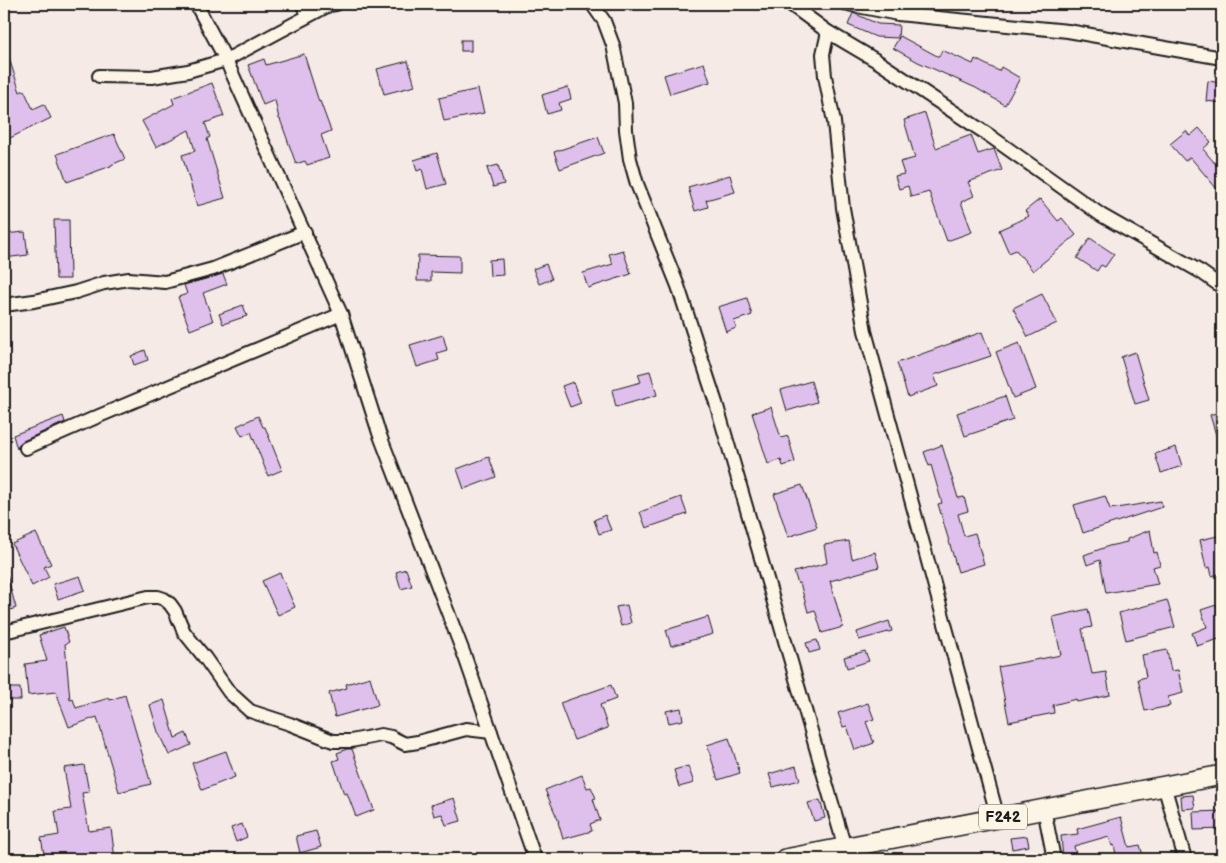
<svg xmlns="http://www.w3.org/2000/svg" width="1226" height="863" font-family="'Balsamiq Sans',sans-serif">
<style>
.building{fill:#dfc0ed;stroke:#1c1c1c}
.lines{fill:none;stroke-linecap:round;stroke-linejoin:round}
.minor-casing{stroke:#1c1c1c;stroke-width:16}
.primary-casing{stroke:#1c1c1c;stroke-width:22}
.minor{stroke:#fcf5e5;stroke-width:12}
.primary{stroke:#fcf5e5;stroke-width:19}
.labels{text-anchor:middle;stroke-width:4;stroke-linejoin:round;paint-order:stroke}
.shield{fill:#fcf5e5;stroke:#5f5d58;stroke-width:1}
.shield-label{font-size:15px;font-weight:bold;fill:#1c1c1c}
</style>
<rect width="100%" height="100%" fill="#f6eae7"/>
<filter id="ink" filterUnits="userSpaceOnUse"><feTurbulence type="fractalNoise" baseFrequency=".02" numOctaves="2"/><feDisplacementMap in="SourceGraphic" scale="10" xChannelSelector="R" yChannelSelector="G"/><feConvolveMatrix kernelMatrix="1 2 1 2 8 2 1 2 1" color-interpolation-filters="sRGB"/></filter>
<g filter="url(#ink)">
<g class="building">
<polygon points="853,13 878,24 899,25 898,38 876,37 848,25"/>
<polygon points="900,36 939,57 942,50 973,64 975,59 999,71 1001,67 1020,78 1005,105 976,88 918,62 893,48"/>
<rect x="461" y="40" width="10" height="11"/>
<polygon points="4,49 6,49 20,92 24,90 33,109 44,104 51,118 8,139 4,130"/>
<polygon points="304,54 319,102 320,101 331,131 321,135 329,158 307,165 305,161 296,164 280,119 279,119 275,100 263,105 248,65 264,59 266,65"/>
<polygon points="408,61 415,86 384,94 377,69"/>
<polygon points="704,63 710,82 670,94 664,75"/>
<polygon points="1208,81 1222,83 1222,103 1206,101"/>
<polygon points="212,83 224,116 205,123 210,137 207,139 225,198 197,206 182,155 195,151 189,130 156,147 142,121 174,104 172,98"/>
<polygon points="568,87 571,99 559,103 561,110 547,114 542,95"/>
<polygon points="478,89 484,113 444,121 439,98"/>
<polygon points="925,113 936,148 971,135 978,154 994,149 1002,170 968,182 974,196 961,202 972,232 947,241 929,192 911,197 908,186 899,189 895,176 904,174 900,162 915,158 904,120"/>
<polygon points="1199,128 1211,142 1203,149 1222,172 1222,195 1190,157 1185,161 1170,144 1186,131 1190,136"/>
<polygon points="114,134 125,159 111,165 111,166 67,182 57,154"/>
<polygon points="598,137 604,153 560,169 554,152"/>
<polygon points="437,153 446,184 427,189 422,169 417,171 414,160"/>
<polygon points="498,165 504,184 493,187 487,168"/>
<polygon points="730,175 735,192 706,200 708,207 695,211 688,187"/>
<polygon points="1040,199 1058,221 1062,218 1076,235 1033,271 1016,250 1009,253 999,230 1029,216 1025,211"/>
<polygon points="54,220 69,220 70,279 56,279"/>
<polygon points="25,232 28,255 4,258 4,234"/>
<polygon points="1090,238 1114,254 1105,267 1101,265 1097,271 1077,258"/>
<polygon points="623,250 631,274 588,288 583,273 613,264 609,254"/>
<polygon points="418,255 460,256 460,273 431,272 431,281 417,281"/>
<polygon points="502,259 503,275 490,276 489,260"/>
<polygon points="546,264 552,279 539,284 533,269"/>
<polygon points="223,274 227,284 203,293 213,321 190,330 178,297 187,294 184,285"/>
<polygon points="1042,294 1057,323 1028,337 1013,308"/>
<polygon points="747,298 752,315 734,321 736,328 726,332 718,307"/>
<polygon points="243,305 247,316 223,324 219,314"/>
<polygon points="982,332 991,356 934,375 938,386 908,397 897,363"/>
<polygon points="443,335 447,350 437,353 439,360 417,367 410,345"/>
<polygon points="1019,343 1036,389 1013,398 996,352"/>
<polygon points="145,350 148,360 134,365 131,356"/>
<polygon points="1135,352 1149,400 1135,404 1121,357"/>
<polygon points="650,371 657,395 616,407 612,390 641,382 638,374"/>
<polygon points="811,381 817,402 787,411 781,390"/>
<polygon points="573,382 581,403 570,407 562,386"/>
<polygon points="1005,396 1013,420 965,436 957,413"/>
<polygon points="771,407 781,438 788,436 795,462 783,466 781,460 768,464 752,413"/>
<polygon points="1222,411 1222,448 1220,448 1210,415"/>
<polygon points="63,416 65,422 23,441 19,444 17,449 13,435"/>
<polygon points="258,416 263,427 265,427 282,470 268,476 251,432 242,436 237,426"/>
<polygon points="942,445 958,498 964,497 968,511 958,514 964,536 975,533 984,564 958,572 938,504 942,503 931,465 929,466 924,452"/>
<polygon points="1176,447 1182,466 1161,473 1155,454"/>
<polygon points="489,457 496,477 464,489 457,469"/>
<polygon points="802,485 817,527 788,537 774,494"/>
<polygon points="1105,496 1110,509 1161,501 1162,507 1083,533 1074,505"/>
<polygon points="681,497 687,514 646,528 640,512"/>
<polygon points="605,515 611,530 599,534 594,520"/>
<polygon points="1150,530 1154,553 1157,552 1160,565 1153,567 1158,584 1106,593 1100,560 1087,565 1084,555 1109,546 1127,542 1127,539"/>
<polygon points="36,533 51,564 44,567 49,577 32,586 12,544"/>
<polygon points="1222,535 1222,573 1212,576 1210,567 1206,568 1200,540"/>
<polygon points="849,541 852,559 875,552 879,567 830,581 843,627 822,633 815,610 808,612 800,583 798,584 794,572 827,563 824,545"/>
<polygon points="406,569 412,586 401,589 396,572"/>
<polygon points="280,573 295,607 278,615 262,581"/>
<polygon points="4,575 7,575 16,608 4,612"/>
<polygon points="80,576 85,590 58,599 53,584"/>
<polygon points="1167,600 1175,627 1126,640 1119,613"/>
<polygon points="1222,603 1222,638 1197,646 1192,633 1207,627 1201,610"/>
<polygon points="627,605 631,623 621,626 616,607"/>
<polygon points="1088,609 1092,627 1082,629 1092,674 1106,672 1110,695 1077,702 1076,699 1053,705 1054,713 1009,722 998,667 1061,655 1053,617"/>
<polygon points="708,617 713,634 671,646 666,630"/>
<polygon points="889,621 892,631 859,640 857,632"/>
<polygon points="64,627 69,642 65,644 70,700 73,699 76,708 109,698 110,700 125,695 151,784 119,792 97,717 69,727 56,692 28,695 25,664 47,661 39,635"/>
<polygon points="817,640 820,650 809,653 806,643"/>
<polygon points="1167,650 1171,671 1178,670 1183,693 1168,697 1170,706 1145,711 1138,679 1146,677 1142,655"/>
<polygon points="865,651 869,661 847,668 844,657"/>
<polygon points="370,677 378,705 335,717 329,693 347,688 346,684"/>
<polygon points="611,685 616,699 600,705 608,728 574,740 560,703"/>
<polygon points="4,688 20,688 21,700 4,700"/>
<polygon points="164,700 175,738 186,733 191,745 169,755 158,732 150,705"/>
<polygon points="868,703 874,719 866,722 874,743 855,750 847,726 843,727 838,713"/>
<polygon points="681,708 683,720 669,723 666,711"/>
<polygon points="729,738 740,773 718,780 707,745"/>
<polygon points="347,749 352,749 374,810 356,817 347,793 344,794 333,761 339,759 337,753"/>
<polygon points="226,751 235,777 202,790 192,763"/>
<polygon points="84,765 89,792 82,793 89,831 111,828 115,859 45,859 41,838 59,835 55,811 71,809 64,768"/>
<polygon points="688,766 694,783 679,787 674,770"/>
<polygon points="796,766 800,780 773,787 769,774"/>
<polygon points="582,775 587,788 591,787 596,798 593,799 600,820 590,824 592,831 563,839 558,822 559,822 545,790"/>
<polygon points="1193,795 1195,808 1182,809 1181,796"/>
<polygon points="454,798 461,821 446,825 442,814 434,816 431,805"/>
<polygon points="820,800 825,818 814,821 808,803"/>
<polygon points="1222,811 1222,829 1194,830 1193,812"/>
<polygon points="1121,817 1129,847 1140,845 1144,859 1117,859 1114,845 1112,846 1109,837 1102,839 1102,838 1074,846 1077,859 1063,859 1061,836 1078,834 1077,829"/>
<polygon points="242,824 247,837 236,842 231,828"/>
<polygon points="316,831 321,847 300,853 296,836"/>
<polygon points="1027,836 1029,846 1012,849 1010,838"/>
</g>
<g class="lines">
<g class="minor-casing">
<g id="minor">
<polyline points="196,4 226,60 341,314 379,433 465,657 535,859"/>
<polyline points="302,4 309,15"/>
<polyline points="592,4 604,21 613,45 625,103 626,130 630,159 637,184 678,286 716,403 845,848"/>
<polyline points="790,4 828,32 877,61 990,136 1101,215 1201,272 1222,287"/>
<polyline points="847,4 898,14 1068,31 1222,58"/>
<polyline points="828,32 823,54 825,76 834,122 843,208 865,331 998,818"/>
<polyline points="99,76 152,77 188,71 226,60 329,5 336,4"/>
<polyline points="4,305 34,301 76,292 104,283 129,279 165,282 213,269 305,232"/>
<polyline points="26,448 99,416 341,314"/>
<polyline points="4,632 148,597 158,597 164,599 170,604 175,611 184,632 205,658 229,692 250,711 290,724 333,741 351,741 381,735 391,737 405,744 418,742 466,729 491,732"/>
<polyline points="1164,785 1185,859"/>
<polyline points="1044,809 1054,859"/>
</g>
</g>
<g class="primary-casing">
<polyline id="primary" points="785,859 1222,775"/>
</g>
<use href="#minor" class="minor"/>
<use href="#primary" class="primary"/>
</g>
</g>
<g class="labels">
<rect class="shield" x="979" y="804.5" width="48" height="25" rx="4"/>
<g class="shield-label">
<text x="1003" y="822">F242</text>
</g>
</g>
<rect width="1226" height="863" fill="none" stroke="#fcf5e5" stroke-width="20"/>
<rect x="10" y="10" width="1206" height="843" fill="none" stroke="#1c1c1c" stroke-width="2" filter="url(#ink)"/>
</svg>
